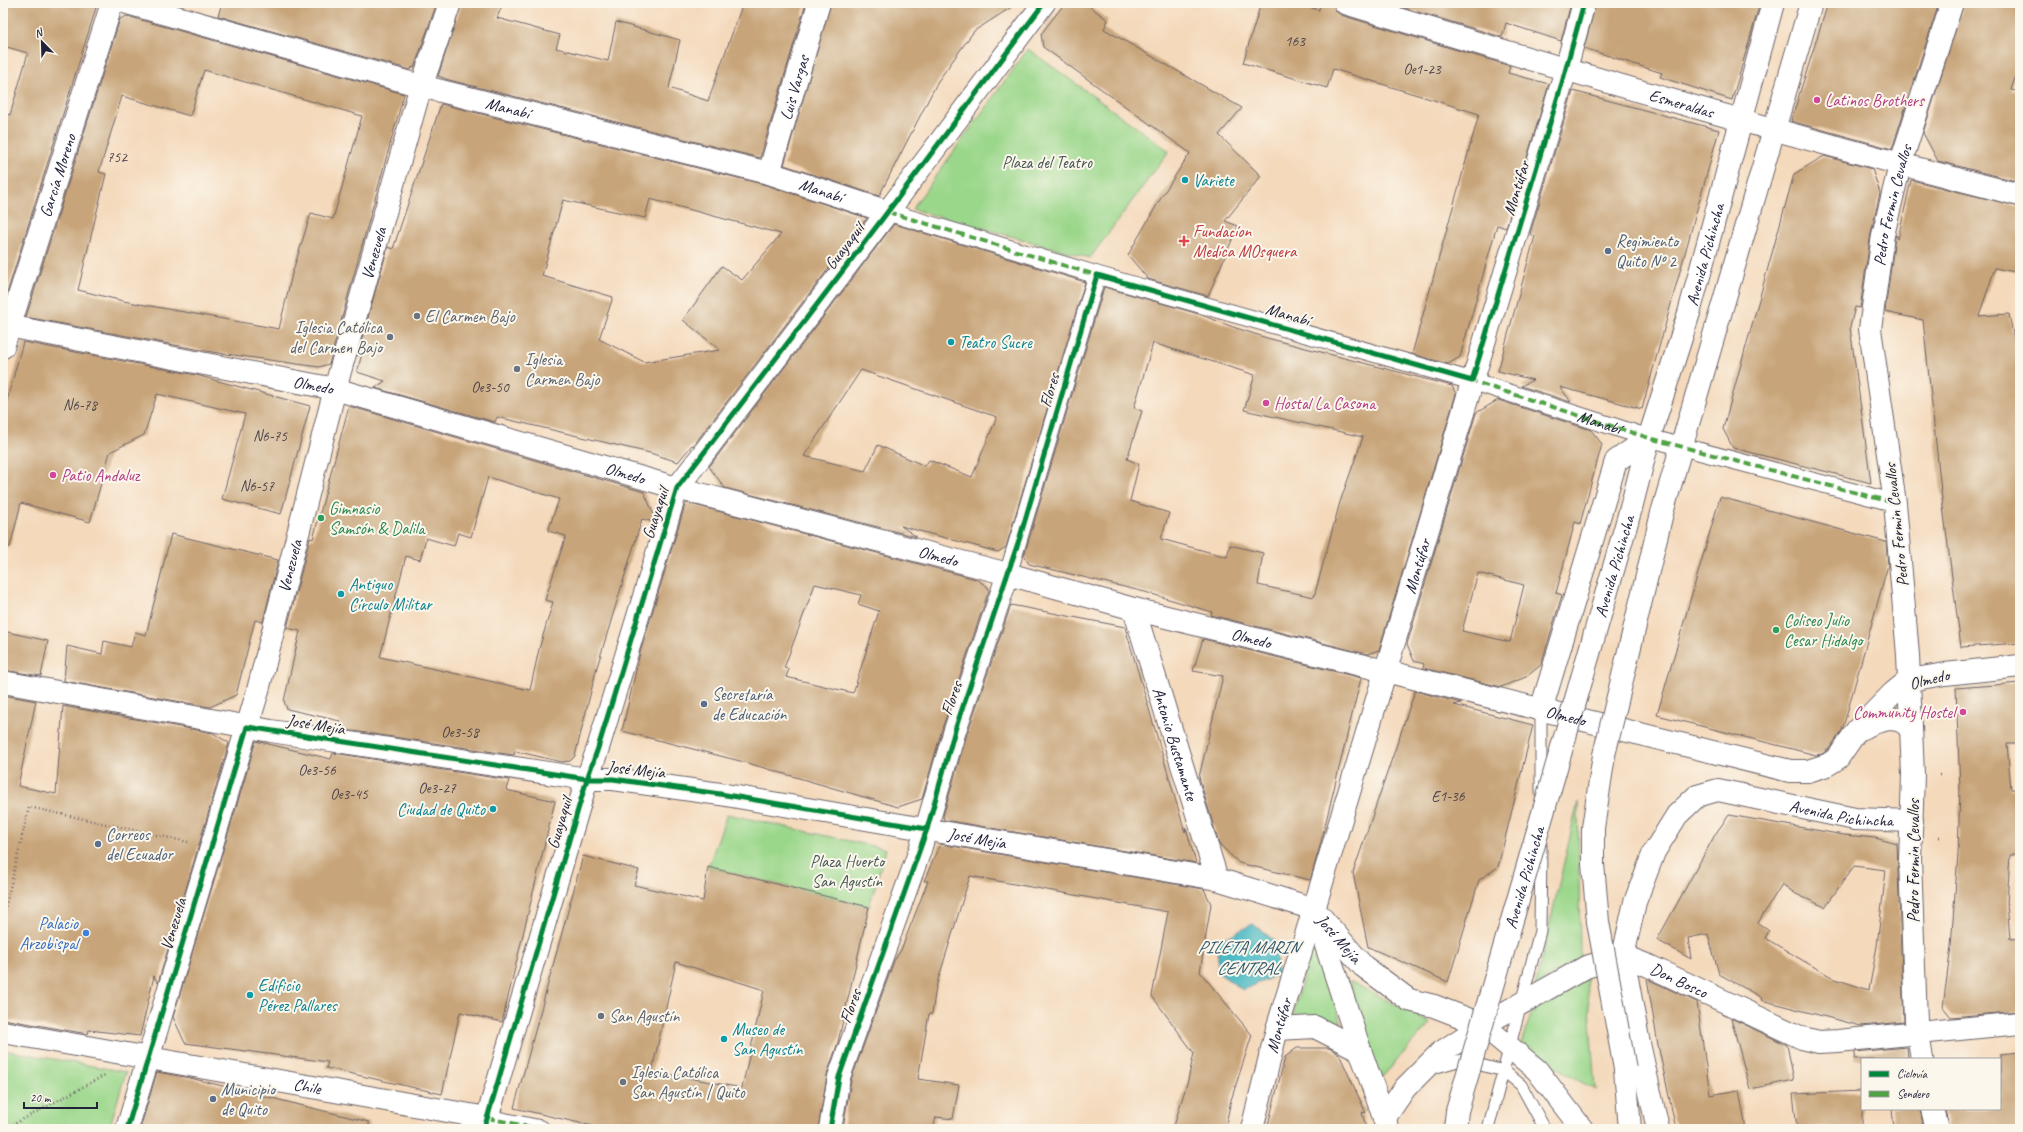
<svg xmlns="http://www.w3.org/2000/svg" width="2023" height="1132" font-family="Caveat,sans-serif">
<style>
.green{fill:#9bd78b;stroke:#5e7c63}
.water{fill:#4cbac4;stroke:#376e80}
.building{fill:#c7a479;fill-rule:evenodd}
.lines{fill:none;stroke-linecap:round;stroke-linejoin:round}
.service-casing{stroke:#6c6268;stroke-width:13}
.pedestrian-casing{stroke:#6c6268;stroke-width:19}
.minor-casing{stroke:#6c6268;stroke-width:24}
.tertiary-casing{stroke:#6c6268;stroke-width:24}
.primary-casing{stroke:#6c6268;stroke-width:24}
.path{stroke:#6c6268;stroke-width:2.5;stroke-dasharray:1 3;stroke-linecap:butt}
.service{stroke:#fff;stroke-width:11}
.pedestrian{stroke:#fff;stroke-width:17}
.minor{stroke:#fff;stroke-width:22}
.tertiary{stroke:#fff;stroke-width:22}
.primary{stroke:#fff;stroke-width:22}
.primary-bridge-casing{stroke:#6c6268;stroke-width:24;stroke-linecap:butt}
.primary-bridge{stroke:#fff;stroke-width:22}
.quiet{stroke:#50a245;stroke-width:4;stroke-dasharray:8 4;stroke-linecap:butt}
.cycleway-casing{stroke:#fbf7ec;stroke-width:8}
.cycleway{stroke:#00873e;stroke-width:5}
.hotel-dot{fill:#d1479c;stroke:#fbf7ec;stroke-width:1.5}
.culture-dot{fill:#0f9aa8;stroke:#fbf7ec;stroke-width:1.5}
.health-dot{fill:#e0444e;stroke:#fbf7ec;stroke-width:1.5}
.service-dot{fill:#5c6f8a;stroke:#fbf7ec;stroke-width:1.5}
.worship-dot{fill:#6b7280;stroke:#fbf7ec;stroke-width:1.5}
.leisure-dot{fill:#2e9e5b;stroke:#fbf7ec;stroke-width:1.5}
.shop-dot{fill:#3f7fe0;stroke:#fbf7ec;stroke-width:1.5}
.labels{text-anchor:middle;stroke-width:4;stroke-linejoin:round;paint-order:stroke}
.number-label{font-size:15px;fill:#4b424a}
.street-label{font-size:17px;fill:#22223b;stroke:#fbf7ec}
.hotel-label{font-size:17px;fill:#b23c85;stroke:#fbf7ec;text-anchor:start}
.park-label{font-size:17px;fill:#465853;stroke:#fbf7ec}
.culture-label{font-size:17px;fill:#0d838f;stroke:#fbf7ec;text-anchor:start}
.health-label{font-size:17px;fill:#be3a42;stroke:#fbf7ec;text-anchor:start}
.service-label{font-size:17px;fill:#4e5e75;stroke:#fbf7ec;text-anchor:start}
.worship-label{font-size:17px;fill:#5b616d;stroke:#fbf7ec;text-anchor:start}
.leisure-label{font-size:17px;fill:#27864d;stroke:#fbf7ec;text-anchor:start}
.shop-label{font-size:17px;fill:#366cbe;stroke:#fbf7ec;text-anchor:end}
.water-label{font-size:18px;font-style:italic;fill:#31576b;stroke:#fbf7ec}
</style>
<rect width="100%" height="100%" fill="#fbf7ec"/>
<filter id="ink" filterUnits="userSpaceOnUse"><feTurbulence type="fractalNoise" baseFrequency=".025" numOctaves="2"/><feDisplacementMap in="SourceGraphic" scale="8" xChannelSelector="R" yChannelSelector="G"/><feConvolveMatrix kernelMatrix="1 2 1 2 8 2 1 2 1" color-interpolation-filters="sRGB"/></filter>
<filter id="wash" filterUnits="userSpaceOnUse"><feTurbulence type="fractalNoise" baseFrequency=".012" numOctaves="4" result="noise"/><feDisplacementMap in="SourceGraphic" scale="16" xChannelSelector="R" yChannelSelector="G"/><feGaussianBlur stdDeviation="0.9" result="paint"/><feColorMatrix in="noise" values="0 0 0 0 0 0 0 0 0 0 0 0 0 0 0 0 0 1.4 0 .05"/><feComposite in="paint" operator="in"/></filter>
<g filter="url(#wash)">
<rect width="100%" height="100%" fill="#f4d9bb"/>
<g class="green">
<polygon points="1028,49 1169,151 1090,258 912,209"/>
<polygon points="1578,802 1580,958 1535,987"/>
<polygon points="727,814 886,849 869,907 708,867"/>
<polygon points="1314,936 1345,1034 1316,1016 1292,1019"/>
<polygon points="1587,978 1595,1090 1545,1061 1521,1043 1531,1015 1554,994"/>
<polygon points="1350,981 1430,1023 1378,1082"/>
<polygon points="3,1050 126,1072 109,1129 3,1129"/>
</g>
<polygon class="water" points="1253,924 1276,942 1277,975 1243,990 1217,972 1219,941"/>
<g id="blocks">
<g class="building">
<polygon points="3,3 77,3 96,8 3,306 3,113 10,115 28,53 3,46"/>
<polygon points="222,3 437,3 414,68 412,67 411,70 218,16"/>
<polygon points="462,3 503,3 497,18 560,35 556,48 608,61 616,22 680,40 669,88 708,101 743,3 806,3 760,158 449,80 438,76"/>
<polygon points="831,3 1018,3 974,31 938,81 879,196 784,165"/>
<polygon points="1065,3 1085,3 1108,20 1104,29 1242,108 1219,135 1261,176 1225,221 1238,226 1208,296 1148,279 1128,255 1162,196 1190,153 1043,47 1041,34"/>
<polygon points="1261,3 1295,3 1319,10 1320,3 1333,3 1336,11 1341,15 1510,66 1508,73 1549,84 1506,228 1497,225 1460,357 1448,364 1412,354 1479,114 1333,69 1327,88 1243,63"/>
<polygon points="1388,3 1571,3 1561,41 1506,23 1502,37"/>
<polygon points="1596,3 1760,3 1732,100 1660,77 1662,73 1584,48"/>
<polygon points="1828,3 1939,3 1892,149 1791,121"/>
<polygon points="1964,3 2020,3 2020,62 2011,90 2020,92 2020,182 1938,161 1923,133"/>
<path d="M127 16 404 94 329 364 319 367 212 352 26 317 120 19ZM204 70 362 116 333 219 311 213 292 274 279 329 123 301 78 290 106 174 99 172 122 96 190 116Z"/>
<polygon points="1573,91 1719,130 1642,409 1560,387 1571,402 1521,386 1533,380 1498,371 1535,236 1530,234"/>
<path d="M441 104 766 185 867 218 693 446 692 445 678 462 650 453 497 417 495 422 375 388 385 381 357 372 362 354 357 356 388 247 393 249ZM650 199 781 234 742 280 722 266 683 320 720 350 644 362 599 339 613 297 542 276 563 200 645 218Z"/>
<polygon points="1824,156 1872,169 1880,193 1871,233 1860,308 1855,307 1850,327 1871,483 1733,448 1723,429 1794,174"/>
<polygon points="1911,180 2020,207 2020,273 1995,268 1979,316 2009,314 2020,368 2020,643 1961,647 1941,491 1923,320 1885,312 1895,237 1896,235 1898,239"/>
<path d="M894 224 1085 282 1006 547 998 552 901 526 917 537 725 488 709 467ZM861 370 997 417 972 477 929 460 925 466 878 445 865 471 804 456Z"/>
<path d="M1104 287 1199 314 1233 327 1267 338 1452 386 1456 394 1379 650 1367 654 1211 615 1212 612 1145 592 1029 564 1024 556ZM1153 343 1255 375 1244 410 1363 437 1340 502 1314 597 1258 585 1263 553 1230 545 1227 557 1161 539 1169 513 1130 501 1139 464 1127 459 1142 411 1134 408Z"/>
<polygon points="23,342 196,375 310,406 281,514 222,499 245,414 157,394 144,435 110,452 90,522 21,503 10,547 3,546 3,415"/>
<path d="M1498 400 1591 430 1602 444 1580 524 1575 522 1556 593 1562 595 1541 665 1526 677 1501 687 1423 668 1424 664 1414 661 1407 644 1476 413ZM1478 573 1524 585 1510 642 1462 631Z"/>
<path d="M349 406 644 492 655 517 654 522 642 519 597 667 575 756 570 761 562 762 515 751 514 755 339 729 340 721 287 709 284 701 300 631 287 628 310 538 313 539ZM488 477 559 499 548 531 566 536 545 600 553 602 539 649 530 690 380 657 406 556 420 560 426 538 454 546 458 533 471 537Z"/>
<polygon points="1720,497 1886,542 1888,565 1842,731 1829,749 1822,754 1816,755 1657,715"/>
<path d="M687 503 976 579 988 587 989 590 943 726 922 799 898 807 744 762 622 731 640 653 685 505ZM815 584 861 595 858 604 879 611 853 693 786 677 789 669 784 668Z"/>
<polygon points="171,534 278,560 263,622 255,620 236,695 210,707 64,681 67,646 102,654 104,641 131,647 135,632 146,635"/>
<polygon points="1011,605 1125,627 1185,832 1186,828 1196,863 944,820 943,816 967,734"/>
<polygon points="3,631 48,641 41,676 3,670"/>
<polygon points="1203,639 1361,678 1320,846 1310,880 1239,863 1219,844 1199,777 1223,676 1193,671"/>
<polygon points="2020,683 2020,744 2007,744 2011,789 2020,790 2020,855 2010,855 2007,904 2010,939 2020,938 2020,1011 1951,1017 1943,1007 1951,946 1958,854 1960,789 1956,688"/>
<polygon points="1415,691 1461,703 1454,705 1533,725 1498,867 1479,880 1448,982 1368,947 1353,873"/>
<polygon points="3,695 36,701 18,786 56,794 63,706 213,733 229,743 158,983 154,976 140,1036 89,1030 88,1034 3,1019"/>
<polygon points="256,741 331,759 333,753 509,780 506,790 555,801 502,1022 460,1012 442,1094 326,1068 328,1062 185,1043 173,1017"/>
<path d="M1729 815 1844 835 1875 838 1897 844 1904 1022 1861 1026 1761 1000 1762 998 1719 974 1708 934 1688 938 1691 959 1657 940 1716 833ZM1854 866 1886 870 1877 946 1869 990 1835 979 1802 960 1765 938 1769 931 1758 923 1782 884 1796 894 1825 907Z"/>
<polygon points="940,844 1204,889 1211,904 1200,972 1252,1035 1231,1100 1225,1129 1173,1129 1188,1080 1194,1053 1152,996 1168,912 970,876 936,987 932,1014 929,1014 918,1079 959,1085 953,1119 936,1117 933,1129 843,1129 851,1080 894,961 901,950 928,881 924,881"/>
<path d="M583 856 639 870 634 885 703 901 708 867 869 907 838 1042 827 1075 818 1129H606L514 1108ZM676 962 764 990 742 1088 652 1071Z"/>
<polygon points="1647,979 1697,1002 1710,1095 1739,1090 1746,1129 1676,1129 1658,1045"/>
<polygon points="1731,1018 1787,1045 1794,1080 1750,1089"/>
<polygon points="1907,1047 1908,1059 1854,1059 1855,1052"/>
<polygon points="1297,1048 1329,1048 1339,1054 1366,1113 1362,1112 1366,1129 1267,1129 1285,1057"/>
<polygon points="2020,1052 2020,1129 1949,1129 1945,1109 2000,1109 2000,1054"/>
<polygon points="157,1072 190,1078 369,1122 369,1129 140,1129"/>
<polygon points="1862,1091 1862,1127 1797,1128 1793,1094"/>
<polygon points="1892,1109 1920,1109 1924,1129 1894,1129"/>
</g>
</g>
</g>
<g filter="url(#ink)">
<use href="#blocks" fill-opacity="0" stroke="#6c6268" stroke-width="1"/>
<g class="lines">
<g class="service-casing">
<g id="service">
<polyline points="1541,795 1541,710"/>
<polyline points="1430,1069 1461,1060 1504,1071 1521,1085 1545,1129"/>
<polyline points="1488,1129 1540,931 1541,846"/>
</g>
</g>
<g class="pedestrian-casing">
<g id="pedestrian">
<polyline points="888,212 1097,275 1472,381 1649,438 1895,503"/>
<polyline points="1008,574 1097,275"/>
<polyline points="487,1118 541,1129"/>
</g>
</g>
<g class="minor-casing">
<g id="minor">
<path id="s1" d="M127 3 421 86 769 173 888 212"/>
<path id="s2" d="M1345 3C1569 71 1793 138 2020 195"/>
<path id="s3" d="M769 173 819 3"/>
<path id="s4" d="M3 347 112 3"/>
<path id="s5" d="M1134 609 1217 879"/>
<path d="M1860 729C1877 721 1899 711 1911 730"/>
<path id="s6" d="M1314 909 1363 966 1409 1000 1434 1006 1483 1025"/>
<polyline points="1317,918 1360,1050"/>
<polyline points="1277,1029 1315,1027 1360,1050 1388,1129"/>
<path id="s7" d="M3 1032 487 1118"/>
<path id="s8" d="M1922 1059 1916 1021 1910 860 1913 775 1908 655 1895 503 1870 329 1883 235 1900 165 1952 3"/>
<polyline points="1932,1109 1937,1129"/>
<path id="s9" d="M1384 1119 1405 1088 1440 1053 1483 1025 1586 967 1623 956 1649 966 1802 1038 1819 1042 1838 1041 2020 1023"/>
<path id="s10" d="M127 1129 257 694 335 389 418 96 450 3"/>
<path id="s11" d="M830 1129 839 1077 920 850 955 730 1008 574 1134 609 1790 771H1808L1827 765 1838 758 1857 730 1893 693 1909 680 1945 674 2020 666"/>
<path id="s12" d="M1252 1129 1277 1029 1314 909"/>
<path id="s13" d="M1658 1129 1638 1039 1623 956 1635 902 1654 852 1677 815 1697 796 1718 790 1855 819 1912 821"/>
</g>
</g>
<g class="tertiary-casing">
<g id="tertiary">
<path id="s14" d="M3 325 335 389 677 488 1008 574"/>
<path id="s15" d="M3 682 271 731 587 779H613L720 794 1217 879 1314 909 1562 83 1584 3"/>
<polyline points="484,1129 587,779 598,748 677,488 883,218 1044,3"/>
</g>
</g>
<g class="primary-casing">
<g id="primary">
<path id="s16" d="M1631 508 1649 438 1689 313 1773 3"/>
<polyline points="1662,513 1811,3"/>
<polyline points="1541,710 1616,461 1649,438"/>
<polyline points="1483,1025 1537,1070 1582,1129"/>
<polyline points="1625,1069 1630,1129"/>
</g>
</g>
<g class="path">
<polyline points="1939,712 1941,711"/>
<polyline points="1939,775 1942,775"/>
<polyline points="1939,837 1942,837"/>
<polyline points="3,918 29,807 188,842"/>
<polyline points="5,1129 105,1075"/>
</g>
<use href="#service" class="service"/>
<use href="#pedestrian" class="pedestrian"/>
<use href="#minor" class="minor"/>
<use href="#tertiary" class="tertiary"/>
<use href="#primary" class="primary"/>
<g class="primary-bridge-casing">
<g id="primary-bridge">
<polyline points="1625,1069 1598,922 1593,864 1593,828 1604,755 1662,513"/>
<path id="s17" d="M1455 1129 1457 1111 1631 508"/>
</g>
</g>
<use href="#primary-bridge" class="primary-bridge"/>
<g class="quiet">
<polyline points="888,212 1099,276"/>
<path id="s18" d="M1469 380 1649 438 1895 503"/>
<polyline points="487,1118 541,1129"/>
</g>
<g class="cycleway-casing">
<g id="cycleway">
<polyline points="127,1129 247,727 587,779 613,779 720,794 927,829"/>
<polyline points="484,1129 587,779 598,748 677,488 883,218 1044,3"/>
<polyline points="830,1129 839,1077 927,829 955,730 1020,537 1097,275 1472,381 1562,83 1584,3"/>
</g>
</g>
<use href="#cycleway" class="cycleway"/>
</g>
</g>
<g class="hotel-dot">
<circle cx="1817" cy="100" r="4"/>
<circle cx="1266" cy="403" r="4"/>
<circle cx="53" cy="475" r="4"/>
<circle cx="1963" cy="712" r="4"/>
</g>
<g class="culture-dot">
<circle cx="1185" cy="180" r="4"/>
<circle cx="951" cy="342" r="4"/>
<circle cx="341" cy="594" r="4"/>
<circle cx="493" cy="809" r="4"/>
<circle cx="250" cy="995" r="4"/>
<circle cx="724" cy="1039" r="4"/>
</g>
<path class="health-dot" d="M1182 235h4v4h4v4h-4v4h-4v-4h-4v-4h4z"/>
<g class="service-dot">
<circle cx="1608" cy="251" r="4"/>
<circle cx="704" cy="704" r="4"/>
<circle cx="98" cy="844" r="4"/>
<circle cx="213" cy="1099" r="4"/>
</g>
<g class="worship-dot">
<circle cx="417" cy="316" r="4"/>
<circle cx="390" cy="337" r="4"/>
<circle cx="517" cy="369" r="4"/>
<circle cx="601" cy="1016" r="4"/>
<circle cx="623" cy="1082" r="4"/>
</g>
<g class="leisure-dot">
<circle cx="321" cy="518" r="4"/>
<circle cx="1776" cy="630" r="4"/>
</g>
<circle class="shop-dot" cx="86" cy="933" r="4"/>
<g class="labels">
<g class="number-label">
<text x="1295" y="46">163</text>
<text x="1422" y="74">Oe1-23</text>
<text x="117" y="162">752</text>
<text x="490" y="392">Oe3-50</text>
<text x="80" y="410">N6-78</text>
<text x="270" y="441">N6-75</text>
<text x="257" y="491">N6-57</text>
<text x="460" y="737">Oe3-58</text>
<text x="317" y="775">Oe3-56</text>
<text x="437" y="793">Oe3-27</text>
<text x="349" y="799">Oe3-45</text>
<text x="1448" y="801">E1-36</text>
</g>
<g class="street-label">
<text dy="6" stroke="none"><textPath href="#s3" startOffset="89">Luis Vargas</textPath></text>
<text dy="6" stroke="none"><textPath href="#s2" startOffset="351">Esmeraldas</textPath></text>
<text dy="6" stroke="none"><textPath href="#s1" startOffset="395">Manabí</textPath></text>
<text dy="6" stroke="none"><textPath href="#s4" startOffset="180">García Moreno</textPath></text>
<text transform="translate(1516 188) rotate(-73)" y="6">Montúfar</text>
<text dy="6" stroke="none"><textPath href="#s1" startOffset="719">Manabí</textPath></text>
<text dy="6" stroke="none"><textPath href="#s8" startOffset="859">Pedro Fermin Cevallos</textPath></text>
<text transform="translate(844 246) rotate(-53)" y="6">Guayaquil</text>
<text dy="6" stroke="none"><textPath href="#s10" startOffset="910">Venezuela</textPath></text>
<text dy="6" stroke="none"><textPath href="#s16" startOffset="264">Avenida Pichincha</textPath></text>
<text transform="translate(1288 314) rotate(16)" y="6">Manabí</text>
<text dy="6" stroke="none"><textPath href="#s14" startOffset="316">Olmedo</textPath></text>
<text transform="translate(1049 390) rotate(-74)" y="6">Flores</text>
<text dy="6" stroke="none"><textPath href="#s18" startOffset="137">Manabí</textPath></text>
<text dy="6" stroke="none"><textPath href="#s14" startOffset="640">Olmedo</textPath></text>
<text transform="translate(655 513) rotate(-72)" y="6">Guayaquil</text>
<text transform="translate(1896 525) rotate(-96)" y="6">Pedro Fermin Cevallos</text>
<text dy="6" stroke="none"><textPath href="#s14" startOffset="964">Olmedo</textPath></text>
<text dy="6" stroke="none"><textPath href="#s10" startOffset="586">Venezuela</textPath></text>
<text dy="6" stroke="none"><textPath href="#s15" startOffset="1690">Montúfar</textPath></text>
<text dy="6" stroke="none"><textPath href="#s17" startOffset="585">Avenida Pichincha</textPath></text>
<text dy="6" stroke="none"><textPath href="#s11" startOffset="835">Olmedo</textPath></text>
<text transform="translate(1929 679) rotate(-14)" y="6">Olmedo</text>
<text transform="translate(951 698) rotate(-71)" y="6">Flores</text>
<text dy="6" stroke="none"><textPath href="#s11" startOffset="1159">Olmedo</textPath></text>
<text transform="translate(316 724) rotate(9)" y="6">José Mejía</text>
<text dy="6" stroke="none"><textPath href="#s5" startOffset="141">Antonio Bustamante</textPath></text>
<text transform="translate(636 769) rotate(6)" y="6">José Mejía</text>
<text dy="6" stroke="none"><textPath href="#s13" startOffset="504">Avenida Pichincha</textPath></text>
<text transform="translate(559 823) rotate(-74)" y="6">Guayaquil</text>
<text dy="6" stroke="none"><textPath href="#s15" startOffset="987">José Mejía</textPath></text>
<text transform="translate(1913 861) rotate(-90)" y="6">Pedro Fermin Cevallos</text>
<text dy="6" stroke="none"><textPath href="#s17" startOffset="261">Avenida Pichincha</textPath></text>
<text transform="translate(173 924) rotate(-73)" y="6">Venezuela</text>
<text dy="6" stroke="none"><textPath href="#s6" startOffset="39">José Mejía</textPath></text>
<text dy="6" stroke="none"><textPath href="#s9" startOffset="356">Don Bosco</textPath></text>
<text transform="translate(850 1006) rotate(-70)" y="6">Flores</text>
<text dy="6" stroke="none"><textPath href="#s12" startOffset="107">Montúfar</textPath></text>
<text dy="6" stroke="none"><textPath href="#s7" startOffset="309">Chile</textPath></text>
</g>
<g class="hotel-label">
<text x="1825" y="106">Latinos Brothers</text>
<text x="1274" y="409">Hostal La Casona</text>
<text x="61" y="481">Patio Andaluz</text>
<text x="1955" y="718" text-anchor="end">Community Hostel</text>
</g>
<g class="park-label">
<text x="1047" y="168">Plaza del Teatro</text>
<text x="847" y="867">Plaza Huerto<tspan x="847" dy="20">San Agustín</tspan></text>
</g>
<g class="culture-label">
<text x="1193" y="186">Variete</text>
<text x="959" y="348">Teatro Sucre</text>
<text x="349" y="590">Antiguo<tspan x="349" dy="20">Círculo Militar</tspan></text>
<text x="485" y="815" text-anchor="end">Ciudad de Quito</text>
<text x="258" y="991">Edificio<tspan x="258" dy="20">Pérez Pallares</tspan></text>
<text x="732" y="1035">Museo de<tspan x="732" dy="20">San Agustín</tspan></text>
</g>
<g class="health-label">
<text x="1193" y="237">Fundacíon<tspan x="1193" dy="20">Medíca MOsquera</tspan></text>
</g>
<g class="service-label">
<text x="1616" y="247">Regimiento<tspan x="1616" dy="20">Quito Nº 2</tspan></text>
<text x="712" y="700">Secretaría<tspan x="712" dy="20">de Educación</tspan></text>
<text x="106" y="840">Correos<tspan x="106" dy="20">del Ecuador</tspan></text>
<text x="221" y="1095">Municipio<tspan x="221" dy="20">de Quito</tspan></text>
</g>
<g class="worship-label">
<text x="425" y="322">El Carmen Bajo</text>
<text x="382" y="333" text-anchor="end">Iglesia Católica<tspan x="382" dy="20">del Carmen Bajo</tspan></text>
<text x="525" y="365">Iglesia<tspan x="525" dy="20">Carmen Bajo</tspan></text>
<text x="609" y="1022">San Agustín</text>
<text x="631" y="1078">Iglesia Católica<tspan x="631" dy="20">San Agustín | Quito</tspan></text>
</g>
<g class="leisure-label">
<text x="329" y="514">Gimnasio<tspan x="329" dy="20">Samsón &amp; Dalila</tspan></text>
<text x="1784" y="626">Coliseo Julio<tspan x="1784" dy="20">Cesar Hidalgo</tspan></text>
</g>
<g class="shop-label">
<text x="78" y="929">Palacio<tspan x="78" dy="20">Arzobispal</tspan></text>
</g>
<g class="water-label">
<text x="1248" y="953">PILETA MARIN<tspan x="1248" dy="21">CENTRAL</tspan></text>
</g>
</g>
<rect width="2023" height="1132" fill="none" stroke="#fbf7ec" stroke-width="16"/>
<rect x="1861" y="1058" width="140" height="52" fill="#fbf7ec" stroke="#a4a2a5"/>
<rect x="1869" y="1071" width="20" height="6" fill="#00873e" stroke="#a4a2a5"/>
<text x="1897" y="1078" font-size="12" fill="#22223b">Ciclovía</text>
<rect x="1869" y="1091" width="20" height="6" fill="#50a245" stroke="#a4a2a5"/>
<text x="1897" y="1098" font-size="12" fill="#22223b">Sendero</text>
<g transform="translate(42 42) rotate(337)" stroke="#fbf7ec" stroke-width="3" paint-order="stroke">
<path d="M0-3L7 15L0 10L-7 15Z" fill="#22223b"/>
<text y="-6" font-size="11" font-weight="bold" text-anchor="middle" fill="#22223b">N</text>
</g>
<path d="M24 1102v6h73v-6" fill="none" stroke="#22223b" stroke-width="2"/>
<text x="30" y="1102" font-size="12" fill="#22223b" stroke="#fbf7ec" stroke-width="3" paint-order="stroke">20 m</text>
</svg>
